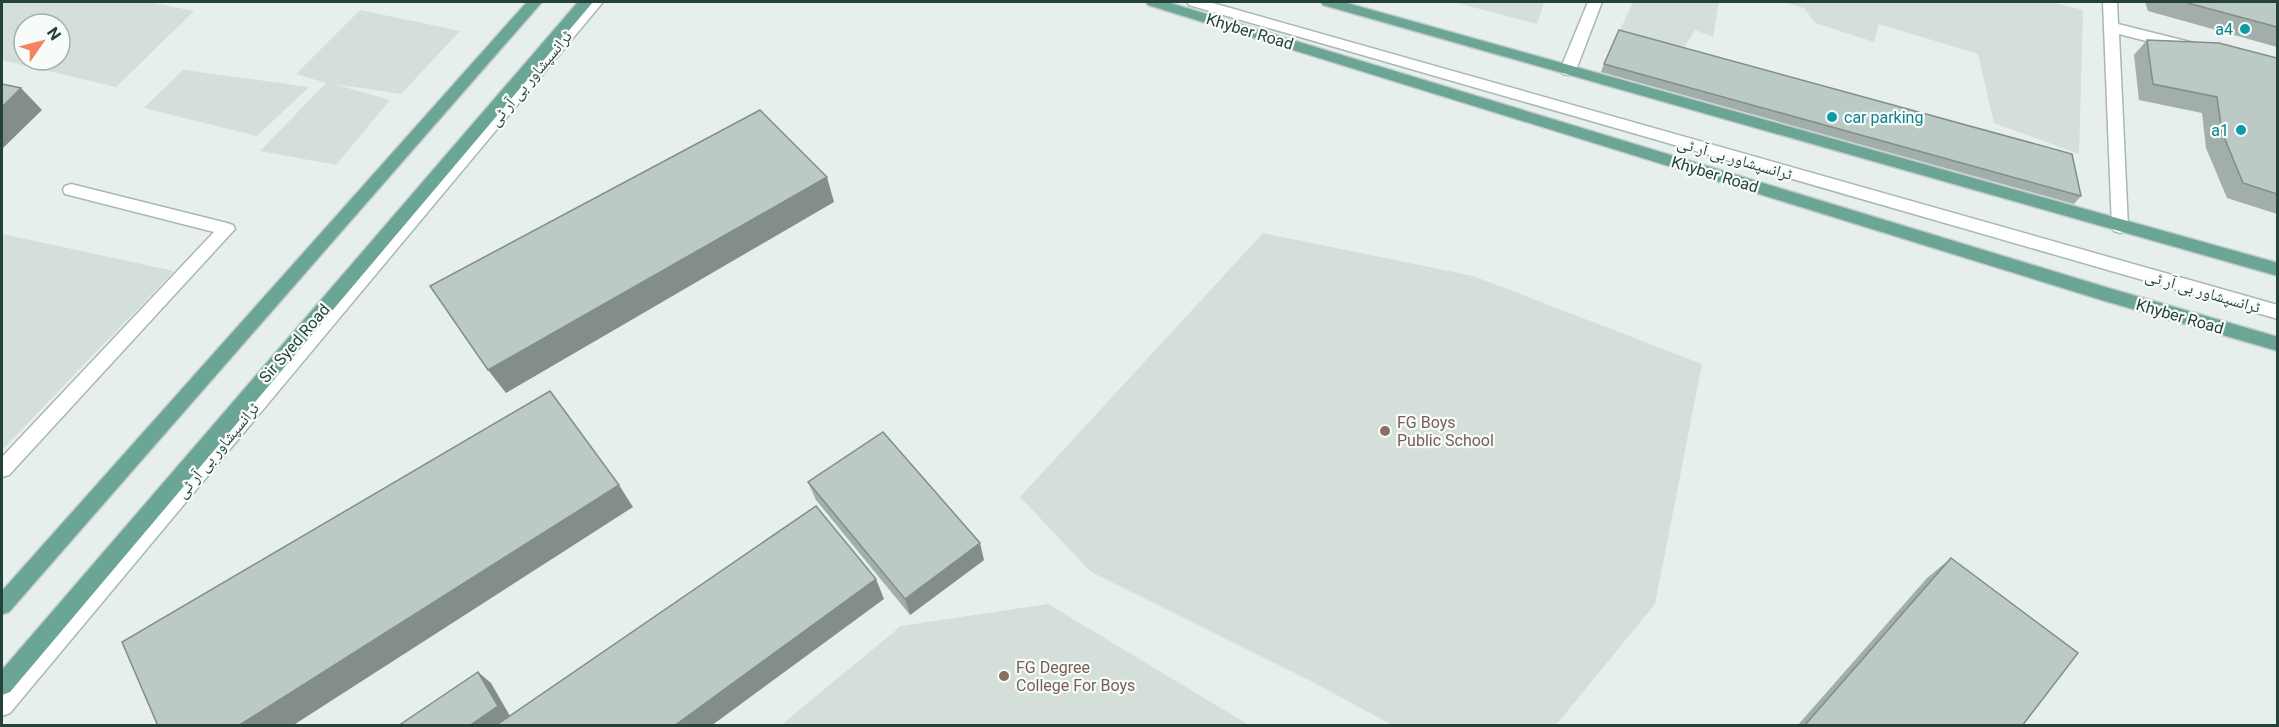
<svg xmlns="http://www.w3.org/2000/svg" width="2279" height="727" font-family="Roboto,'Noto Naskh Arabic',sans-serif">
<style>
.built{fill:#d4dfda;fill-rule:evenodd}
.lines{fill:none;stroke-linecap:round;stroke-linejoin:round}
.lane-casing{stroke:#a8b8b2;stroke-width:3}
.street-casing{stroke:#a8b8b2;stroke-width:3}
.primary-casing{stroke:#c2cac8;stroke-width:3}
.lane{fill:#fff;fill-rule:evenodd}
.street{fill:#fff;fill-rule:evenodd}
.primary{fill:#6aa596;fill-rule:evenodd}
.wall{fill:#a1aea9}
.shaded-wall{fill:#838d89}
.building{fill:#bbcac4;stroke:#838d89;stroke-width:1.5}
.culture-dot{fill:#0f9aa8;stroke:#f7fbf9;stroke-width:2}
.education-dot{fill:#8d6e63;stroke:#f7fbf9;stroke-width:2}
.labels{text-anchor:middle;stroke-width:4.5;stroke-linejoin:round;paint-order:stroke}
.culture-label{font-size:16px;fill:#0d838f;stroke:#f7fbf9;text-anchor:end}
.street-label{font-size:16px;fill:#24423a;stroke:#f7fbf9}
.education-label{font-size:16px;fill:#785e54;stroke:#f7fbf9;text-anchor:start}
</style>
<rect width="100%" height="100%" fill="#e6efeb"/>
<g class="built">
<path d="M2 2H149L194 11 116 87 2 60ZM24 24H60V60H24Z"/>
<polygon points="1453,2 1544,2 1537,24"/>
<polygon points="1633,2 1719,2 1713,37 1695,30 1684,48 1620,30"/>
<polygon points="1782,2 2051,2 2083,10 2079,154 1994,123 1978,54 1879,24 1874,42 1815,23 1804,8"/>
<polygon points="360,10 460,31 401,94 334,84 390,100 336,165 260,151 326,83 296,74"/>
<polygon points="183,70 184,70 309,87 257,136 144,108"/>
<polygon points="1263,233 1473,276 1702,364 1655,604 1556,725 1392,725 1309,680 1091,572 1020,497"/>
<polygon points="2,234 174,271 2,450"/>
<polygon points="1048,604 1249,725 781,725 901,626"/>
</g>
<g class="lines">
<g class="lane-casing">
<g id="lane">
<polygon points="589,2 603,2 10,713 2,716 2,690"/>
<polygon points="1187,2 1209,2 2278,305 2278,319 1189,5"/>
<polygon points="2103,2 2117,2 2118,24 2194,43 2196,47 2189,52 2119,34 2128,227 2126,231 2120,233 2114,231 2112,227"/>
</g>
</g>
<g class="street-casing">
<g id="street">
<polygon points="1588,2 1602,2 1576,70 1568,75 1563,74 1560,70"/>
<polygon points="71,184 227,223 233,225 235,229 9,475 2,477 2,457 214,232 65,194 63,190 65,186"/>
</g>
</g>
<g class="primary-casing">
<g id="primary">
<polygon points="527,2 542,2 9,612 2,614 2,591"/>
<polygon points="578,2 593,2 10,692 2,695 2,670"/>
<polygon points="1146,2 1167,2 2105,287 2278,337 2278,351 2105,301 1148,5"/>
<polygon points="1321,2 1343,2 2278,263 2278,276 1323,5"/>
</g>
</g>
<use href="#lane" class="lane"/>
<use href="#street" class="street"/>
<use href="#primary" class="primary"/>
</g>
<g class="wall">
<polygon points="2145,2 2277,2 2277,47 2148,11"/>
<polygon points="2147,40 2277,58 2277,214 2227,198 2206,148 2202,113 2139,100 2134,55"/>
<polygon points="1604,64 2081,196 2074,204 1601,72"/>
<polygon points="808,482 984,560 910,615 816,500"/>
<polygon points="1951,558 2022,726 1797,726 1927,578"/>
</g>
<g class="shaded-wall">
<polygon points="21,88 42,110 2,149 2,107"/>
<polygon points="827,177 834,202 506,393 488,370"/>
<polygon points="619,485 633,507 292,726 238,726"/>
<polygon points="980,543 984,560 910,615 905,599"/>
<polygon points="876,579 884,599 711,726 674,726"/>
<polygon points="478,672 491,683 510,716 496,726 469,726"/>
</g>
<g class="building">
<polygon points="2184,2 2277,2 2277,27"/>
<polygon points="1619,30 2072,154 2081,196 1604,64"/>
<polygon points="2147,40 2219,43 2277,58 2277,194 2243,183 2222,132 2217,97 2153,84"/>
<polygon points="2,84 21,88 2,107"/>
<polygon points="760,110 827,177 488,370 430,286"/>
<polygon points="550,391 619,485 238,726 158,726 122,642"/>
<polygon points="883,432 980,543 905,599 808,482"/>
<polygon points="816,506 876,579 674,726 495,726"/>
<polygon points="1951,558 2078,653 2022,726 1804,726"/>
<polygon points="478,672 498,706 469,726 398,726"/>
</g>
<g class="culture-dot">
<circle cx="2245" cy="29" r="6"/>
<circle cx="1832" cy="117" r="6"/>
<circle cx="2241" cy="130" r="6"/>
</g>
<g class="education-dot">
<circle cx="1385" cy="431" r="6"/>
<circle cx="1004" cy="676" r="6"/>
</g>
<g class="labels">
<g class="culture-label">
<text x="2233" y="35">a4</text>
<text x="1844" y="123" text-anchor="start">car parking</text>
<text x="2229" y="136">a1</text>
</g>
<g class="street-label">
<text transform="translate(1250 31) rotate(17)" y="6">Khyber Road</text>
<text transform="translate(530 78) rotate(-50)" y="6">ٹرانسپشاور بی آر ٹی</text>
<text transform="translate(1735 158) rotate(16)" y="6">ٹرانسپشاور بی آر ٹی</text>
<text transform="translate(1715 174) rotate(17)" y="6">Khyber Road</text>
<text transform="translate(2203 291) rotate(16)" y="6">ٹرانسپشاور بی آر ٹی</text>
<text transform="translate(2180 316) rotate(16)" y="6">Khyber Road</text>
<text transform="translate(294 343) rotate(-49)" y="6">Sir Syed Road</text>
<text transform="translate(217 450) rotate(-50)" y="6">ٹرانسپشاور بی آر ٹی</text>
</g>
<g class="education-label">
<text x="1397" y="428">FG Boys<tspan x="1397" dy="18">Public School</tspan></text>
<text x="1016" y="673">FG Degree<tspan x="1016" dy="18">College For Boys</tspan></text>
</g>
</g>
<rect width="2279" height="727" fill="none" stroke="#24423a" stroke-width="6"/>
<g transform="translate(42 42) rotate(55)"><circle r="28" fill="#f7fbf9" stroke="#a3b1ad" stroke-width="1.5"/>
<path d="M0-4.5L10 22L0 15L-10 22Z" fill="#f4845f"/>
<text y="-9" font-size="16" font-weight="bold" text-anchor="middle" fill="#24423a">N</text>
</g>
</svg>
